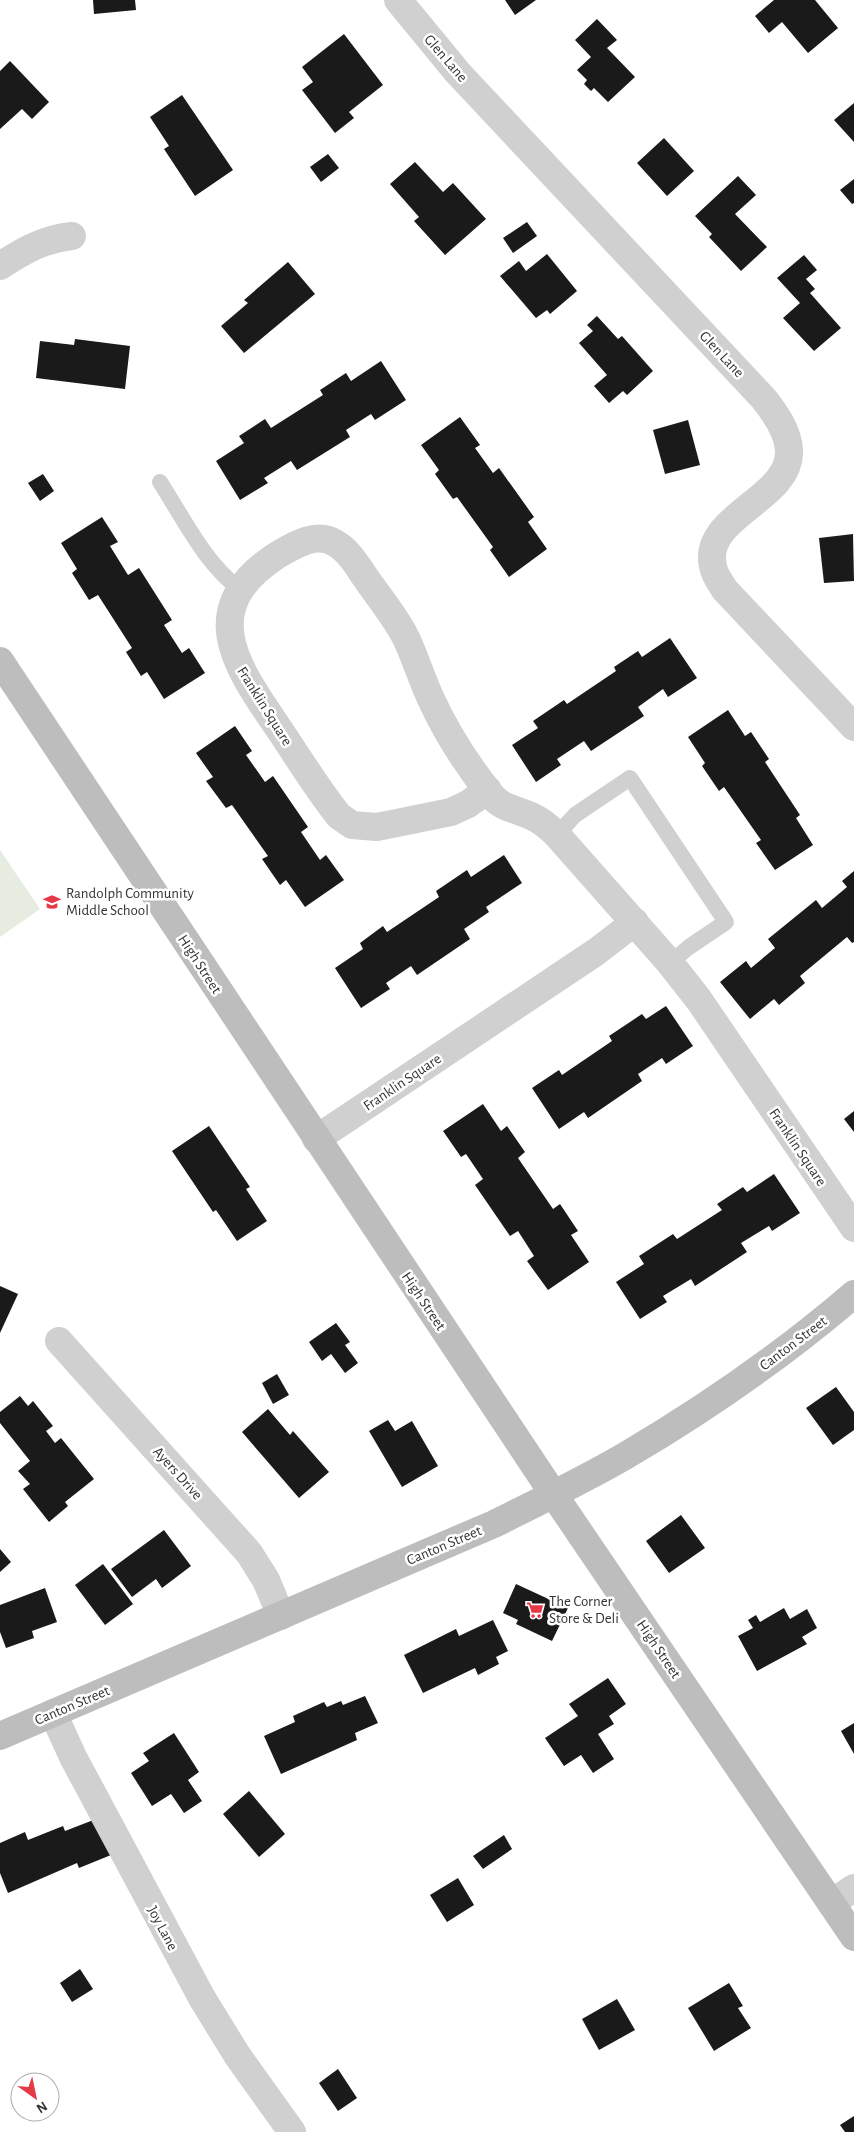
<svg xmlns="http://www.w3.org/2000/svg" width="854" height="2132" font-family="'Alegreya Sans',sans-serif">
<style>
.green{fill:#e6ecdf}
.building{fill:#1a1a1a}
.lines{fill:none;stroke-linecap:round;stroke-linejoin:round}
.lane{stroke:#d0d0d0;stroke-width:16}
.street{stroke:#d0d0d0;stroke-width:28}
.secondary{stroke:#bdbdbd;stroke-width:28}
.labels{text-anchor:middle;stroke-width:5;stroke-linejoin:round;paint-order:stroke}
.street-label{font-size:15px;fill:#333;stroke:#fff}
.poi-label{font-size:15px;fill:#333;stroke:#fff;text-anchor:start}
</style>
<rect width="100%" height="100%" fill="#fff"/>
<polygon class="green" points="0,850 40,909 0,937"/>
<g class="building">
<polygon points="93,0 135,0 136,10 94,14"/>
<polygon points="505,0 536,0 515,15"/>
<polygon points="774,0 815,0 838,28 808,53 782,22 769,33 755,16"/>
<polygon points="597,19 617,40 607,48 635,77 608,102 594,88 591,91 584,84 587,80 577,70 591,57 575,40"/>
<polygon points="344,34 383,85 349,112 354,118 335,133 302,90 313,82 302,67"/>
<polygon points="10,61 49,102 32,119 22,109 0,129 0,71"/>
<polygon points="182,95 233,170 195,196 164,149 169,146 150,117"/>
<polygon points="854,103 854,142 834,120"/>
<polygon points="664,138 694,171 667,196 637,163"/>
<polygon points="328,154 339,168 321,182 310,167"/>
<polygon points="415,162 443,192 453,183 486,219 445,255 414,221 419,217 390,184"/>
<polygon points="738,176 756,195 735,214 767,247 741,271 709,237 712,234 695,216"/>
<polygon points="854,179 854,203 852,204 840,190"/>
<polygon points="527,222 537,236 513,253 503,238"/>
<polygon points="547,254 577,291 550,314 547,310 536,318 500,276 519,261 526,271"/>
<polygon points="804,255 817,270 806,279 815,289 810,293 841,328 814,351 783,318 800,303 777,278"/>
<polygon points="288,262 315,294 244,353 221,326 248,303 244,300"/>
<polygon points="597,316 618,339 622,336 653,371 627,395 623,391 609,403 594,386 607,375 579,343 593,331 587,325"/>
<polygon points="75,339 130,346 125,389 36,378 40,341 74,345"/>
<polygon points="381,361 406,400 375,420 371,414 346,430 350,437 297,470 291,461 264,478 268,483 240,500 216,461 244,443 239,436 265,419 271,428 323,395 320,390 346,373 351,381"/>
<polygon points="460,417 480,445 475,448 493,473 499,468 534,517 528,522 547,549 509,577 490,550 493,547 457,497 453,499 435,474 439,470 421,445"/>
<polygon points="688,420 700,465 665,474 653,430"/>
<polygon points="43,474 54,491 40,501 28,483"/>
<polygon points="102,517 118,542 110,546 128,575 139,568 172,620 164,625 182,653 189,648 205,673 164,699 147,672 141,676 126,652 132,648 98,595 89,600 72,573 77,569 61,543"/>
<polygon points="853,534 854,581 824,583 819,538"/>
<polygon points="670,638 697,678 668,697 663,689 638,707 644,716 591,751 584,741 557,759 561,765 536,782 512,745 538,728 533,721 564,700 567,704 616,671 614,667 638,651 642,657"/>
<polygon points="728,710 745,736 751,732 769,759 765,762 800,815 796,818 813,845 775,870 756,843 761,840 724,787 719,791 702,766 705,763 688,737"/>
<polygon points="235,726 252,751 246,755 265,782 273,776 308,827 301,832 320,860 326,855 344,880 305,907 286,880 280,885 262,859 268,856 232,805 226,808 206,781 213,777 196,753"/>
<polygon points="504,855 522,883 486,907 489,912 464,929 470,939 417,975 411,966 386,983 390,989 361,1008 335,968 363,949 360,943 383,926 387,932 439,897 436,891 467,870 471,877"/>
<polygon points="854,871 854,942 852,943 847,937 800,976 805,983 779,1005 774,999 750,1019 720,982 746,961 751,968 775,948 768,939 816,900 822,908 847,887 842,881"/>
<polygon points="666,1006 693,1046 666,1064 662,1058 638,1074 642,1081 588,1118 584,1112 559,1129 532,1088 559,1070 562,1075 612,1041 609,1036 642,1014 646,1019"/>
<polygon points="483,1104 501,1131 507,1126 525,1152 518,1158 553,1209 560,1204 578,1231 571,1235 589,1262 548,1290 527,1261 534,1256 518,1231 510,1236 475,1185 483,1179 466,1154 461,1157 443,1131"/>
<polygon points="854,1111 854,1132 844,1119"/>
<polygon points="209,1126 250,1187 246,1189 267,1221 237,1241 216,1210 213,1212 172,1151"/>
<polygon points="774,1174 800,1213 772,1231 769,1226 741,1243 747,1252 695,1286 691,1279 663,1296 667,1302 640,1319 616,1282 644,1264 639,1256 673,1234 677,1239 722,1210 717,1204 743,1187 747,1192"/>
<polygon points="0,1286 18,1294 0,1333"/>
<polygon points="336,1323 350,1342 345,1345 358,1363 345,1373 331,1354 322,1361 309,1342"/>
<polygon points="277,1374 289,1395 273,1404 262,1383"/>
<polygon points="836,1387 854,1412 854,1430 833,1445 806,1408"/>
<polygon points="20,1396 28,1406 33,1401 53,1426 46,1431 55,1443 61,1438 94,1479 65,1502 68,1506 49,1522 23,1489 30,1484 18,1471 30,1461 0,1423 0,1412"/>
<polygon points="268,1409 290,1435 293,1431 329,1472 299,1498 242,1432"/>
<polygon points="388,1420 395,1431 412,1421 438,1466 402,1487 369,1431"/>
<polygon points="681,1515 705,1548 669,1573 646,1541"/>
<polygon points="164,1530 191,1566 162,1588 156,1579 132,1597 111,1569"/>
<polygon points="0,1549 11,1562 0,1572"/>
<polygon points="103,1564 133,1604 105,1625 75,1585"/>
<polygon points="516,1584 568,1608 552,1641 516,1624 518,1620 503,1613"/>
<polygon points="45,1588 57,1622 32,1631 34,1638 6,1648 0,1632 0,1605"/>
<polygon points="784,1608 790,1619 807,1609 817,1628 802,1637 807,1644 757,1671 738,1636 753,1628 748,1620 756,1615 760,1622"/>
<polygon points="493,1620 508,1651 496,1657 499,1664 478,1675 475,1668 423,1693 404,1655 456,1629 459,1636"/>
<polygon points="608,1678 626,1704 609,1716 614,1724 598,1734 614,1759 593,1773 581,1755 564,1766 545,1738 578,1716 569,1704"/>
<polygon points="365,1696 378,1723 355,1733 357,1740 281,1774 264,1736 295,1722 293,1716 324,1702 327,1707 341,1701 343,1705"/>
<polygon points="854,1723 854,1754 841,1731"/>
<polygon points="174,1733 199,1772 188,1780 202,1801 184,1813 171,1794 152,1806 131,1773 149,1761 143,1753"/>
<polygon points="249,1791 285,1834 259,1857 223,1814"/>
<polygon points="96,1819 111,1855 79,1868 77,1863 8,1893 0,1873 0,1843 25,1832 28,1840 63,1826 65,1831"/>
<polygon points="504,1835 512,1849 483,1869 473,1856"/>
<polygon points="458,1878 474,1905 447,1922 430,1895"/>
<polygon points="80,1969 93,1989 72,2002 60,1983"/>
<polygon points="729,1983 743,2006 738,2008 751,2028 714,2051 688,2008"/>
<polygon points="617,1999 635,2030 599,2050 582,2019"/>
<polygon points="338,2069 357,2098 338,2111 319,2083"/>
<polygon points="854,2116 854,2132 845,2132 840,2125"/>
</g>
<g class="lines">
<g class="lane">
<path d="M160 482C184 519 205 564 241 590"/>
<polyline points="557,835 575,815 630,778 726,922 689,947 670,963"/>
</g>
<g class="street">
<path d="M398 0 458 73 764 399C775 413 788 431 789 450 792 499 701 516 713 566 714 575 721 583 725 590L854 727"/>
<path d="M0 266C23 251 43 239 72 236"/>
<path d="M488 790 468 804 451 812 377 827 352 825 339 816C318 790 300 760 281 732 240 671 192 611 276 556 293 546 316 531 335 543 348 550 357 565 365 577 378 596 394 615 405 636 415 656 421 678 431 699 446 732 468 766 491 795 502 809 518 809 533 817 542 821 550 828 557 835L670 963 699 1000 854 1228"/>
<polyline points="316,1139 596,952 635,922"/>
<polyline points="59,1341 249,1553 266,1580 281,1616"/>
<polyline points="53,1713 73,1757 202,1998 237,2055 292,2132"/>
<polyline points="831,1903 854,1888"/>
</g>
<g class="secondary">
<polyline points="0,661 554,1495 854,1937"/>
<path d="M0 1736 494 1524C538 1502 582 1481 625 1456 705 1409 783 1355 854 1294"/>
</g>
</g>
<defs>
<g id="school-bare" transform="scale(1.35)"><path d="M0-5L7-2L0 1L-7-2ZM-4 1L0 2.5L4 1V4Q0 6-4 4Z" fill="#e63946" stroke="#fff" stroke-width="2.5" paint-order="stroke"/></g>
<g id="supermarket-bare" transform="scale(1.35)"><path d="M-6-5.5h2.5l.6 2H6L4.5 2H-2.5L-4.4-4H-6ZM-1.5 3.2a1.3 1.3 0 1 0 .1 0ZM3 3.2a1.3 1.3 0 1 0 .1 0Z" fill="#e63946" stroke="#fff" stroke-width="2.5" paint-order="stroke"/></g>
</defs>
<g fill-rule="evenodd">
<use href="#school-bare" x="52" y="902"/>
<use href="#supermarket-bare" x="535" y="1610"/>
</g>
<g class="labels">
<g class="street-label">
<text transform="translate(446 58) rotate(49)" y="5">Glen Lane</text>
<text transform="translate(722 354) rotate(47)" y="5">Glen Lane</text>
<text transform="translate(265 706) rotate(58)" y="5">Franklin Square</text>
<text transform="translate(200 964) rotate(57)" y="5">High Street</text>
<text transform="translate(402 1082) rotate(-34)" y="5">Franklin Square</text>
<text transform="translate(798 1147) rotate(56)" y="5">Franklin Square</text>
<text transform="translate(424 1301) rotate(56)" y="5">High Street</text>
<text transform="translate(793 1343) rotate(-37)" y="5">Canton Street</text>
<text transform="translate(178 1473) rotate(48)" y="5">Ayers Drive</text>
<text transform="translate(444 1545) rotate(-23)" y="5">Canton Street</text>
<text transform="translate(659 1649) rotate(56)" y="5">High Street</text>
<text transform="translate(72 1705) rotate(-23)" y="5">Canton Street</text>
<text transform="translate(163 1928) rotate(62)" y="5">Joy Lane</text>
</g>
<g class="poi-label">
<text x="66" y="898">Randolph Community<tspan x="66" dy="17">Middle School</tspan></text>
<text x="549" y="1606">The Corner<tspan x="549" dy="17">Store &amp; Deli</tspan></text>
</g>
</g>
<g transform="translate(35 2097) rotate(147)"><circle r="24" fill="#ffffff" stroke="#adadad"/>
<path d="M0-4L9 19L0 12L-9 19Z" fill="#e63946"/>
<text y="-8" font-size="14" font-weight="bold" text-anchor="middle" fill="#333333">N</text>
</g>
</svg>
